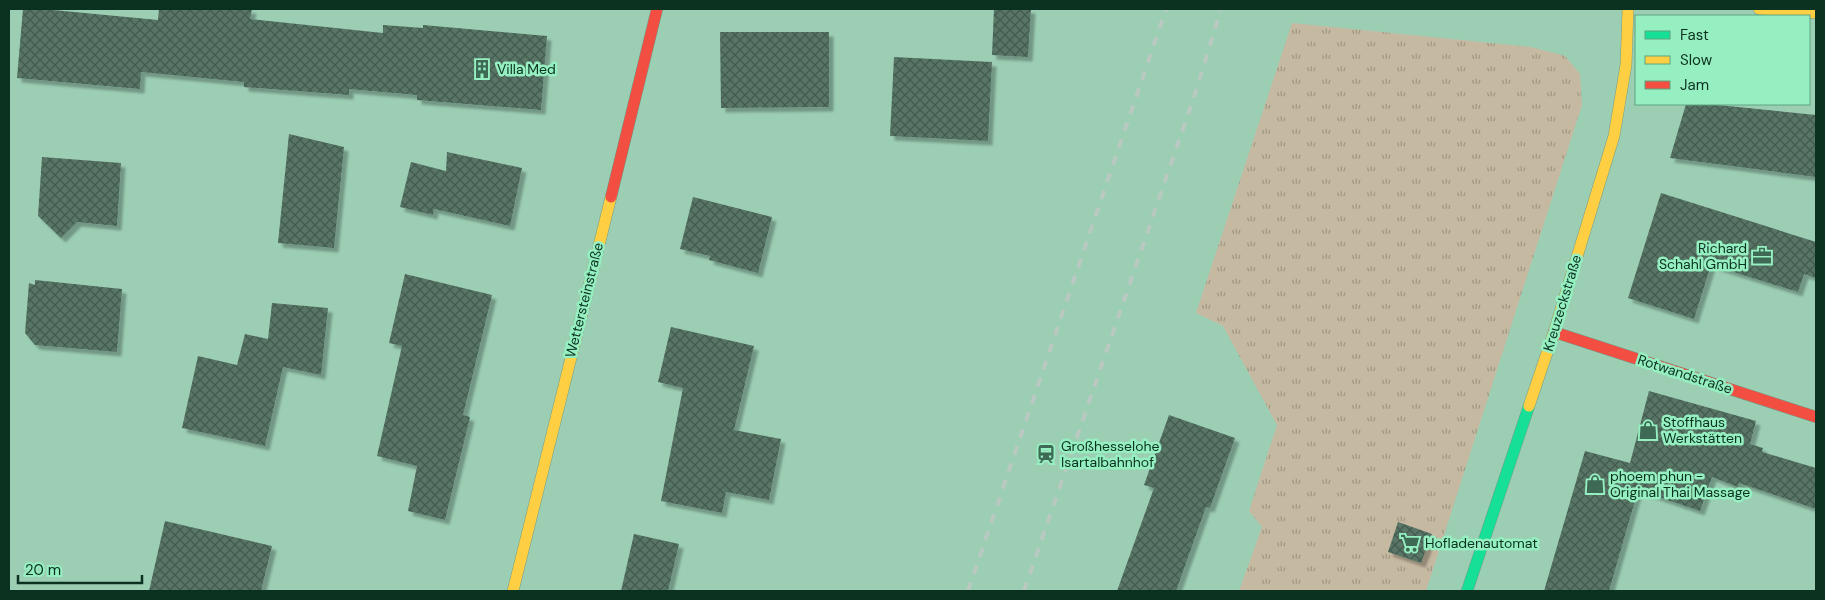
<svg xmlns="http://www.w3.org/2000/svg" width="1825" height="600" font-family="'DM Sans',sans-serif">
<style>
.park{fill:url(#park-tufts)}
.building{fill:url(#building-cross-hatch);filter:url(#shadow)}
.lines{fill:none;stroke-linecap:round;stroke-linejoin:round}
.fast-casing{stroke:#739c88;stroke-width:12}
.slow-casing{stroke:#739c88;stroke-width:12}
.jam-casing{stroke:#739c88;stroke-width:12}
.fast{stroke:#16e098;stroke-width:11}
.slow{stroke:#ffcf43;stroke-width:11}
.jam{stroke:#f24e42;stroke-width:11}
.rail{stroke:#b9c9c1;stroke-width:4;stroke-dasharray:9 9;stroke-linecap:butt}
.labels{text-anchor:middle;stroke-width:5;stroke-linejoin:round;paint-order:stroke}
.poi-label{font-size:14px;fill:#0b3221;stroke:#95efc0;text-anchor:start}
.street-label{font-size:14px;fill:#0b3221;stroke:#95efc0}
</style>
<defs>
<pattern id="park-tufts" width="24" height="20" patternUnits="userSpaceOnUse" patternTransform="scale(1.25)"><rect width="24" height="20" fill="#c6b9a1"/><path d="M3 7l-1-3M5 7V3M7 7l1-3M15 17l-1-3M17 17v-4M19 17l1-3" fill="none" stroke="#9f9783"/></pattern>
<pattern id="building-cross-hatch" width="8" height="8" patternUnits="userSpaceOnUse" patternTransform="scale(1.25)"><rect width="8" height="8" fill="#587566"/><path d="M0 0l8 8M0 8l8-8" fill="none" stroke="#435c4f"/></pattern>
<filter id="shadow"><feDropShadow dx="4.5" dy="4.5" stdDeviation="1" flood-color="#0004"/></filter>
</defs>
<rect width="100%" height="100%" fill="#9cceb4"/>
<polygon class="park" points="1292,23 1531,47 1565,56 1580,74 1582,105 1426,591 1239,591 1262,527 1249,511 1277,425 1223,326 1196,313"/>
<g class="building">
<polygon points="23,9 43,9 158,20 159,9 252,9 250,19 383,33 383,25 423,28 423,25 547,36 541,110 417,100 417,95 349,89 349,95 244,87 244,82 141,72 140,89 17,78"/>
<polygon points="994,9 1031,9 1028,57 992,55"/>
<polygon points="720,32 829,32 829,107 721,108"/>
<polygon points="894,57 992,62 988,141 890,136"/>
<polygon points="1686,104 1708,104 1816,115 1816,177 1670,158"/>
<polygon points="289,134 344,147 334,248 278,243"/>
<polygon points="447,152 522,168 510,226 434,209 433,215 400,207 411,162 446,171"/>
<polygon points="42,157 121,163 117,226 77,222 61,238 38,216"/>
<polygon points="1661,193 1816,242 1816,278 1804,274 1798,292 1711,265 1694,319 1628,298"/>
<polygon points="693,197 772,217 758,273 709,260 710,256 680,249"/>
<polygon points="405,274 492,295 463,415 470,417 445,520 408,511 417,466 377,456 402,346 389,343"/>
<polygon points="35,280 122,289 117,352 35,345 25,333 29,283 35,285"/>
<polygon points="272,303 328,308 321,375 283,367 265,446 182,428 198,356 237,365 245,334 268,339"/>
<polygon points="671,327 754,346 734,430 781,439 769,500 726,492 722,513 661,501 683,388 658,382"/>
<polygon points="1649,391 1756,421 1750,444 1763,448 1762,452 1816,468 1816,509 1739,483 1738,487 1712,477 1700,511 1638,490 1609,591 1544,591 1585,451 1630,463"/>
<polygon points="1169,415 1235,438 1210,508 1206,507 1176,591 1117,591 1154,488 1144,485"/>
<polygon points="165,521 272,546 261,591 149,591"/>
<polygon points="1398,522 1432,534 1421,563 1388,552"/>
<polygon points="634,534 679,544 668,591 621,591"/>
</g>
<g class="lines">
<g class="fast-casing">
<polyline id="fast" points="1467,591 1529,406"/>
</g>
<g class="slow-casing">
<g id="slow">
<polyline points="1759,9 1816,13"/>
<polyline points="1529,406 1554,332 1614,136 1626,65 1628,9"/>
<polyline points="513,591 611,197"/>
</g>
</g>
<g class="jam-casing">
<g id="jam">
<polyline points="611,197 657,9"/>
<polyline points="1554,332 1816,417"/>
</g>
</g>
<use href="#fast" class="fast"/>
<use href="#slow" class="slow"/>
<use href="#jam" class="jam"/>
<g class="rail">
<polyline points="968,591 1166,9"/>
<polyline points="1024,591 1196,91 1221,9"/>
</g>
</g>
<defs>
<g id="building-bare" transform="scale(1.5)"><path d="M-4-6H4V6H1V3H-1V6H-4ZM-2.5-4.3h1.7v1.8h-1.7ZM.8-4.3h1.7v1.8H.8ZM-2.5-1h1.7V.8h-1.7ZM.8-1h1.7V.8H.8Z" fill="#3e6954" stroke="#95efc0" stroke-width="2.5" paint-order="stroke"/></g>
<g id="office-bare" transform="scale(1.5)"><path d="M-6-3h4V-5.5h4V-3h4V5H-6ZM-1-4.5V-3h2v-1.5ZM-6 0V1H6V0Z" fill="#3e6954" stroke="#95efc0" stroke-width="2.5" paint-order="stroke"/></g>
<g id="shop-bare" transform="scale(1.5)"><path d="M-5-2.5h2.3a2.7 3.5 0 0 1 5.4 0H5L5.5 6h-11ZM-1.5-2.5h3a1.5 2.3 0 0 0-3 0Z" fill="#3e6954" stroke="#95efc0" stroke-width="2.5" paint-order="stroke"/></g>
<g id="station-bare" transform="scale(1.5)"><path d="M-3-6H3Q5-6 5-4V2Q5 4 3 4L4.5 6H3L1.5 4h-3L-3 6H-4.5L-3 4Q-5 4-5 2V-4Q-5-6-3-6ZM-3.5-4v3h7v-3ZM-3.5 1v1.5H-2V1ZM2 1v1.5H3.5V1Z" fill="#3e6954" stroke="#95efc0" stroke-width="2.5" paint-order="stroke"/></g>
<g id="supermarket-bare" transform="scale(1.5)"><path d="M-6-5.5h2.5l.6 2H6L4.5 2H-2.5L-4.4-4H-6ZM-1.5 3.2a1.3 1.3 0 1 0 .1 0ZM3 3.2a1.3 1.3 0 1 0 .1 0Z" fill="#3e6954" stroke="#95efc0" stroke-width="2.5" paint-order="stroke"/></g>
</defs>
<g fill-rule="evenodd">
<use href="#building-bare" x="482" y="69"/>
<use href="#office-bare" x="1762" y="256"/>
<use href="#shop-bare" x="1648" y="430"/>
<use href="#station-bare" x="1046" y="454"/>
<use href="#shop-bare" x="1595" y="484"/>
<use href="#supermarket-bare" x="1410" y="543"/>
</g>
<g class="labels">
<g class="poi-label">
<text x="497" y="74">Villa Med</text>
<text x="1747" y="253" text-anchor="end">Richard<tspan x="1747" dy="16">Schahl GmbH</tspan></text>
<text x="1663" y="427">Stoffhaus<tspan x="1663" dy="16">Werkstätten</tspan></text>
<text x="1061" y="451">Großhesselohe<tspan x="1061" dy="16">Isartalbahnhof</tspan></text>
<text x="1610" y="481">phoem phun -<tspan x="1610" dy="16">Original Thai Massage</tspan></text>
<text x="1425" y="548">Hofladenautomat</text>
</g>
<g class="street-label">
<text transform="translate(584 300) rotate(-76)" y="5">Wettersteinstraße</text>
<text transform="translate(1562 303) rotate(-73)" y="5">Kreuzeckstraße</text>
<text transform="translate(1685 374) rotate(18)" y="5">Rotwandstraße</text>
</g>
</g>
<rect width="1825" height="600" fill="none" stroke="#0b3221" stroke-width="20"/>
<rect x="1635" y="15" width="175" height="90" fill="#95efc0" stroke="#5ea380"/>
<rect x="1645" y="31" width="25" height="8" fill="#16e098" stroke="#5ea380"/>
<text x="1680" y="40" font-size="15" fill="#0b3221">Fast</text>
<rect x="1645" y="56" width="25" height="8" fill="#ffcf43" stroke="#5ea380"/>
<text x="1680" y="65" font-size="15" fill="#0b3221">Slow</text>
<rect x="1645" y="81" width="25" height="8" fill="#f24e42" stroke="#5ea380"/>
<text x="1680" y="90" font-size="15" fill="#0b3221">Jam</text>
<path d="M18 575v8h124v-8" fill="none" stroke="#0b3221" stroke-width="2.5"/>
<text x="25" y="575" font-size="15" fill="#0b3221" stroke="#95efc0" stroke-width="4" paint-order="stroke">20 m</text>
</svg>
